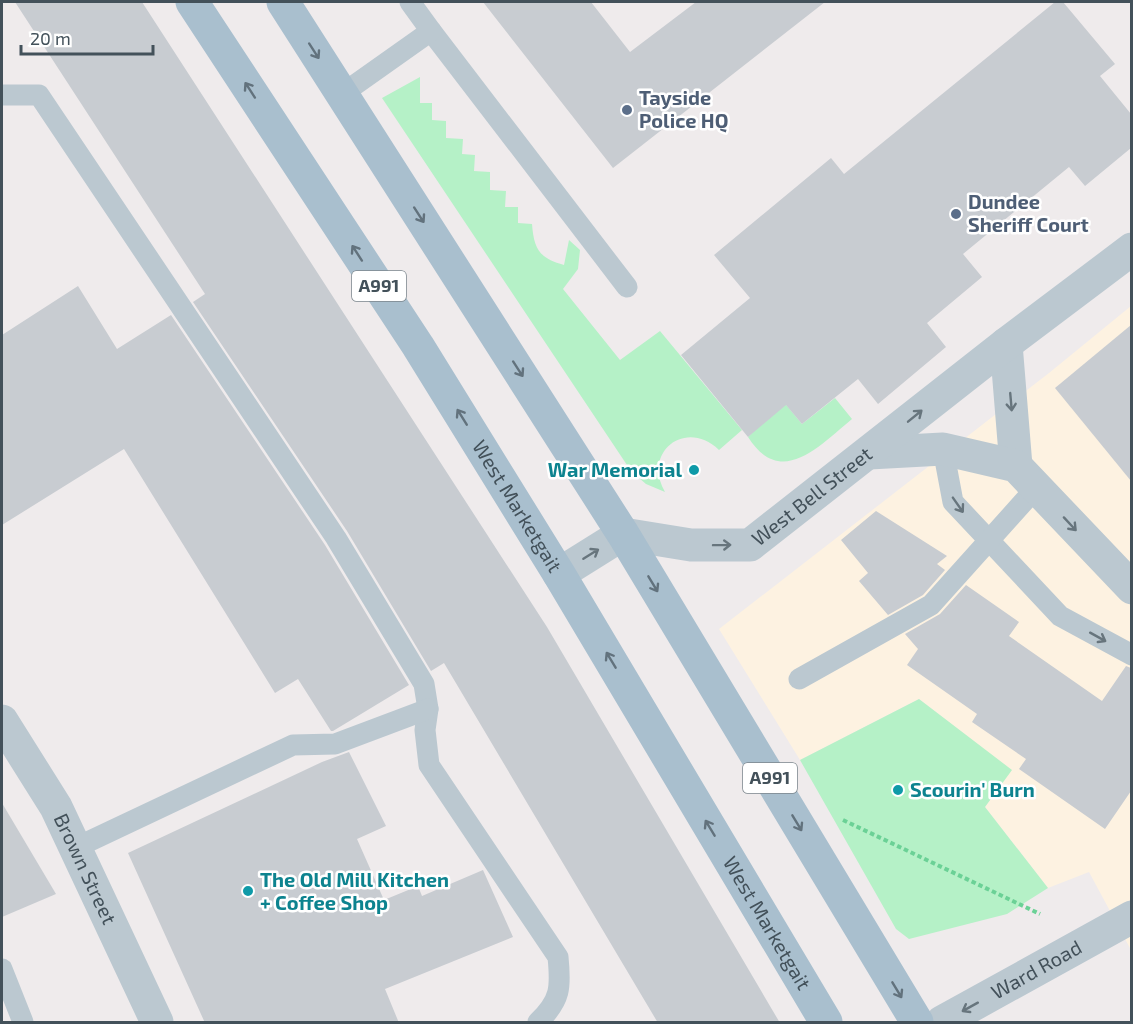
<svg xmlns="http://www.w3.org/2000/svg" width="1133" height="1024" font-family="'Exo 2',sans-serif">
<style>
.commercial{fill:#fdf2e1}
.green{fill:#b5f1c7}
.building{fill:#c8ccd1}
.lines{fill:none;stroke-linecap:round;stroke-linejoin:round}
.path{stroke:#6bd196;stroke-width:4;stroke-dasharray:4.5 3;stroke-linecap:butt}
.service{stroke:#bbc8d0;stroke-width:21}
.minor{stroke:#bbc8d0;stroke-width:33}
.tertiary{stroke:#bbc8d0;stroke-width:33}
.primary{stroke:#a9bfce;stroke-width:33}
.oneway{stroke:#62727d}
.oneway2{stroke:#67757d}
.service-dot{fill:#5c6f8a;stroke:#fff;stroke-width:2}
.culture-dot{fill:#0f9aa8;stroke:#fff;stroke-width:2}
.labels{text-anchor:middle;stroke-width:5;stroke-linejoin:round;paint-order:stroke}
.shield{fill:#fff;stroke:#7b858c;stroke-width:1.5}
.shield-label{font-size:18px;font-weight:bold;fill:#43515a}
.service-label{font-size:20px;font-weight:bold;fill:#4e5e75;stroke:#fff;text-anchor:start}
.culture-label{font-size:20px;font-weight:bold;fill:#0d838f;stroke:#fff;text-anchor:start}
.street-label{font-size:20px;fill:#43515a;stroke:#fff}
</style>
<rect width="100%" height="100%" fill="#efebec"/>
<polygon class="commercial" points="1131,306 1131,950 1089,872 1048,888 985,807 1011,770 919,699 800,760 719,629 1049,373"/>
<g class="green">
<path d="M420 77V103H432V120L446 121V138L463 139 462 154 475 155 474 171 490 172V190L506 191 505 207H518V223L532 224C534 249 539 258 564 265L569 240 580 250 578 269 563 289 620 360 660 331 742 430 719 450C686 418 642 452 665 492L646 484 631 471 382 98Z"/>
<path d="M835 398 852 419C819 446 781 489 748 437L783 401 802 424Z"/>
<polygon points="919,699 1012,770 985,807 1048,888 1007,914 909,939 896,929 800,760"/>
</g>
<g class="building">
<polygon points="15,2 142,2 547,627 780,1023 658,1023 444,663 431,671 347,531 193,302 205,294"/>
<polygon points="483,2 591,2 630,52 696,2 825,2 613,168"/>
<polygon points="1055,2 1063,2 1115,64 1100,76 1131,114 1131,148 1085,186 1069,167 963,254 982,277 927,323 946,347 878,404 858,379 802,424 786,405 748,437 681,355 750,298 714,255 831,158 844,174"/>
<polygon points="78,286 117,349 171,315 325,545 409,685 333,731 331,731 298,679 275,693 124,449 2,525 2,335"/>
<polygon points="1131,325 1131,481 1055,388"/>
<polygon points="876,511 947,556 937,564 945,570 923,595 888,615 859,581 868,573 841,540"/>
<polygon points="966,585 1019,622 1009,636 1102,701 1126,666 1131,668 1131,791 1105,829 1019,769 1026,759 972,722 977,714 907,665 918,649 905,634 940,614"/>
<polygon points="349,752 386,826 357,839 384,900 418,886 422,896 483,870 513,937 385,989 399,1023 205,1023 128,853 322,762"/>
<polygon points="2,803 56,894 2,917"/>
</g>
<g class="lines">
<polyline class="path" points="843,820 1040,914"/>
<g class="service">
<polyline points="431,31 627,287"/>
<polyline points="342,94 431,31 410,2"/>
<path d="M2 95H39L336 538 424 684 428 709 425 730 429 765 558 957C561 987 561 1000 538 1022"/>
<polyline points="943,449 953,502 1060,616 1132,655"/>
<polyline points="799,679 931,605 1036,488"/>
<polyline points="75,848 293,745 335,744 428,709"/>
<polyline points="2,969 23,1022"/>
</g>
<g class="minor">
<polyline points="1006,344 1016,466"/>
<polyline points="869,453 943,449 1016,466 1132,588"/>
<path id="s1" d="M559 574 623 534 691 545H750L1006 344 1132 249"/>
<path id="s2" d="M2 721 56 807 157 1022"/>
</g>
<path class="tertiary" id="s3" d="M942 1022 1132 917"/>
<g class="primary">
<path id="s4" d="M192 2 418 346 559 574 826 1022"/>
<polyline points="283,2 623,534 917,1022"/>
</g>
</g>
<defs><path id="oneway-shaft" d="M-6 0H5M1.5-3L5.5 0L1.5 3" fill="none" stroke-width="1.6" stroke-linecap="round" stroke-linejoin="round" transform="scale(1.5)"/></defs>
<g class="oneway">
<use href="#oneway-shaft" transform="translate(314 51) rotate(57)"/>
<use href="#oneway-shaft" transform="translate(250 90) rotate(-123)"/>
<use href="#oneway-shaft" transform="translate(419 215) rotate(57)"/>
<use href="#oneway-shaft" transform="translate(357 253) rotate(-123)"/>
<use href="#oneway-shaft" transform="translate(518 369) rotate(57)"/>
<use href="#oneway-shaft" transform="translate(462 417) rotate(-122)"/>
<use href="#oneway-shaft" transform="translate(653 584) rotate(59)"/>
<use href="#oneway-shaft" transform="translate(611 660) rotate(-121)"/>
<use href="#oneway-shaft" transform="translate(797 823) rotate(59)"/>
<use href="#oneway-shaft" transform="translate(710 828) rotate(-121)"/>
<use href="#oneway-shaft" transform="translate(897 990) rotate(59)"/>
</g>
<g class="oneway2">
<use href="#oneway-shaft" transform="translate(1011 402) rotate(85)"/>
<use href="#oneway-shaft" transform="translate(915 416) rotate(-39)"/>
<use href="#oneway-shaft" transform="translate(958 505) rotate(55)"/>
<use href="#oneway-shaft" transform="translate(1070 524) rotate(47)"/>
<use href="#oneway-shaft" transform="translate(722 545) rotate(-1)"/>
<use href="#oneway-shaft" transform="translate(591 554) rotate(-32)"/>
<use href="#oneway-shaft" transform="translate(1098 637) rotate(29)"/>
<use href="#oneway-shaft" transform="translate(970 1007) rotate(151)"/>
</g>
<g class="service-dot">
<circle cx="627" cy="110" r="6"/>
<circle cx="956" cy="214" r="6"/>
</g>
<g class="culture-dot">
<circle cx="694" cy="470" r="6"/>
<circle cx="898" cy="790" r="6"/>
<circle cx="248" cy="891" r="6"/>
</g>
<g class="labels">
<g class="shield">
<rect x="352" y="271" width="54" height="30" rx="4.5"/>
<rect x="743" y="763" width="54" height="30" rx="4.5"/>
</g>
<g class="shield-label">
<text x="379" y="292">A991</text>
<text x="770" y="784">A991</text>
</g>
<g class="service-label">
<text x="639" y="105">Tayside<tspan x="639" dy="23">Police HQ</tspan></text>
<text x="968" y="209">Dundee<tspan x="968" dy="23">Sheriff Court</tspan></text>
</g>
<g class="culture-label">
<text x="682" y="477" text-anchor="end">War Memorial</text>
<text x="910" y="797">Scourin' Burn</text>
<text x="260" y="887">The Old Mill Kitchen<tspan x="260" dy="23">+ Coffee Shop</tspan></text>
</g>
<g class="street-label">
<text dy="7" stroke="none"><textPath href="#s1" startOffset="282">West Bell Street</textPath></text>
<text dy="7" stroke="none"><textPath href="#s4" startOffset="600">West Marketgait</textPath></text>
<text dy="7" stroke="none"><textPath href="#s2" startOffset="170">Brown Street</textPath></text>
<text dy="7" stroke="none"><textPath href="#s4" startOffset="1086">West Marketgait</textPath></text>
<text dy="7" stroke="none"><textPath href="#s3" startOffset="108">Ward Road</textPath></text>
</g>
</g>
<rect width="1133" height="1024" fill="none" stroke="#43515a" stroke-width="6"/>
<path d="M21 45v9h132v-9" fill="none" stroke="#43515a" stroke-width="3"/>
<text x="30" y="45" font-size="18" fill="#43515a" stroke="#ffffff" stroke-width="4.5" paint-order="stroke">20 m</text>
</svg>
